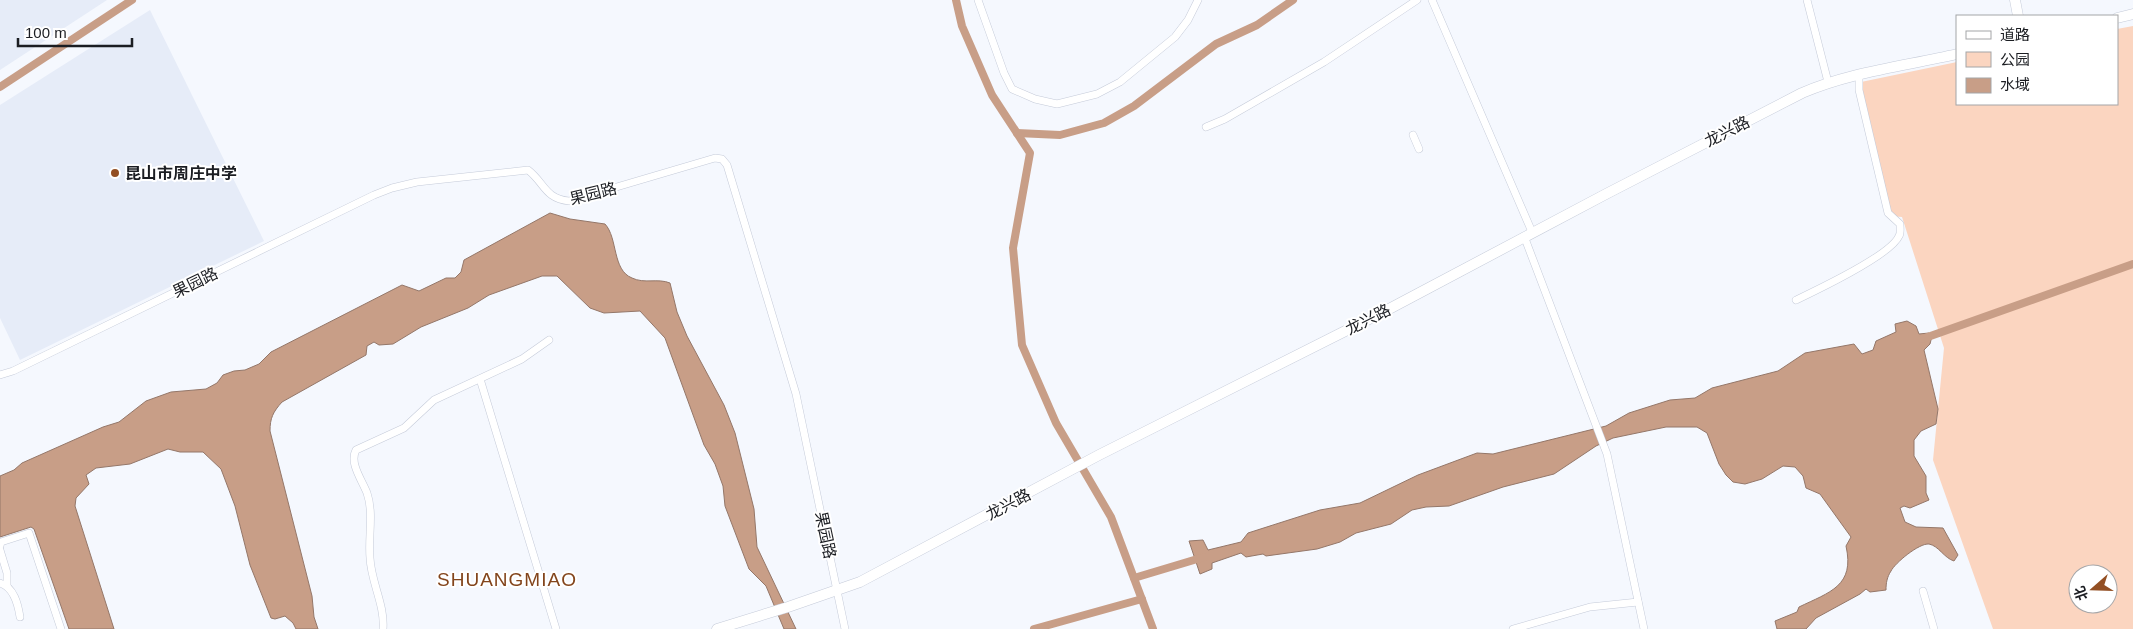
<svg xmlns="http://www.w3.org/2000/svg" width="2133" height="629" font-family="Arial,'Noto Sans SC',sans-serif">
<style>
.built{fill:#e6ecf8}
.green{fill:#fbd5c0;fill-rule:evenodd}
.water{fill:#c89e87;stroke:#947769}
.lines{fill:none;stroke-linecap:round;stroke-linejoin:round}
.canal{stroke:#c89e87;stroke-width:8}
.street-casing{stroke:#c5cbd9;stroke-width:8}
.secondary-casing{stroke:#c5cbd9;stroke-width:11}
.street{stroke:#fff;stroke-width:7}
.secondary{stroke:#fff;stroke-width:10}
.poi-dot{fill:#934f23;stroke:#fff;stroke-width:2}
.labels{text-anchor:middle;stroke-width:4;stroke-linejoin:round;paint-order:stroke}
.street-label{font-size:16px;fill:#1b1d22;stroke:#fff}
.poi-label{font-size:16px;font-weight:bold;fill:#1b1d22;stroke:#fff;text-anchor:start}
.quarter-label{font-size:19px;letter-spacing:1px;fill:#83451c;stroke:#fff}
</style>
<rect width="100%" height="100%" fill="#f5f8fe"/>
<g class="built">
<polygon points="0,0 107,0 0,70"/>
<polygon points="150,10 264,241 20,360 0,318 0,105"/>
</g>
<path class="green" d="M2133 26V629H1993L1933 460 1944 348 1902 217 1890 216 1861 101V82L1957 62V104H2117V29ZM2078 574H2108V604H2078Z"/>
<g class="water">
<path d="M550 213 570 219 605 224C618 238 612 270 632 278 644 284 658 278 670 283L677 312 687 336 724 405 735 433 754 509 757 547 796 629H784L766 586 749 569 725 506 723 486 715 464 704 445 665 338 640 311 604 313 590 308 557 276H542L489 295 468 308 421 327 393 344 379 345 374 342 367 346 366 355 282 402C273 412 270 418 270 431L312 596 314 617 318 629H296L293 623 285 616 275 619 271 618 250 565 235 506 221 469 203 452H180L168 449 130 464 96 468 86 475 89 484 76 498 75 506 114 629H69L34 529 31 527 0 537V476L14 470 22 463 103 427 119 422 146 401 171 392 206 389 217 383 223 375 234 371 245 370 259 364 271 352 402 285 419 291 446 278H455L461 272 464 260Z"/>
<path d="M1907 321 1916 326 1919 334 1929 333 1932 336 1930 344 1924 350 1938 409 1936 424 1921 431 1914 440V456L1926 476V493L1929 500 1910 508 1904 506 1900 508 1905 522 1916 527 1943 528 1958 555 1954 561C1944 558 1939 546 1929 544 1919 543 1895 563 1891 571 1887 577 1886 583 1886 590L1870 592 1866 589 1860 594 1816 618 1806 629H1777L1775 621 1797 612 1799 607C1830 592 1855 586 1846 546L1851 537 1820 494 1806 488 1803 476 1795 467 1783 466 1762 479 1745 484 1733 482 1726 475 1719 464 1707 433 1697 427H1666L1613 438 1596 446 1554 474 1503 487 1449 506 1426 507 1412 510 1391 524 1356 533 1340 542 1317 549 1266 556 1263 554 1246 557 1241 553 1212 563V569L1200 574 1189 541 1203 540 1208 550 1241 542 1248 533 1320 510 1360 503 1418 475 1477 453 1493 454 1606 426 1629 413 1670 400 1695 398 1712 388 1778 371 1805 353 1854 344 1862 354 1873 350 1876 341 1896 332 1895 324Z"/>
</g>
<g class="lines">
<g class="canal">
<polyline points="956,0 962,26 992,95 1030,153 1013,248 1022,345 1056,423 1111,517 1153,629"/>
<polyline points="0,87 132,0"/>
<polyline points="1017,133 1060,135 1104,123 1134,106 1216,44 1257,25 1293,0"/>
<polyline points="1922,339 2133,264"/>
<polyline points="1134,578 1204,557"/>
<polyline points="1034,629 1142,599"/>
</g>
<g class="street-casing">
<g id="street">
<polyline points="978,0 1004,73 1012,89 1035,99 1057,104 1097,94 1120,82 1175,37 1188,20 1198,0"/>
<polyline points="1432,0 1532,232"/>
<polyline points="1807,0 1828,82"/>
<polyline points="1206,127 1225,119 1324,62 1417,0"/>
<polyline points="1413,135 1419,149"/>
<polyline points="1524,236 1607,454 1644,629"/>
<path d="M1796 300C1817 290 1891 255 1899 236 1901 233 1900 228 1900 224L1888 213 1859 90V75"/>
<path d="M0 375 13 371 374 195 392 188 417 182 528 170C544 182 545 199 569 201L715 158 722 159 727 165 796 394 845 629"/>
<polyline points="480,379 556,629"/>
<polyline points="0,546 1,542 29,533 61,629"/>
<polyline points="0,550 7,573 7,586"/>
<path d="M0 583C14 587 18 604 20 617"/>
<polyline points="1923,591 1934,629"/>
<path d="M383 629C385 605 371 582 370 558 368 537 374 513 367 493 362 480 349 463 356 450L404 428 434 400 522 359 549 340"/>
<polyline points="1513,629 1590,607 1638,602"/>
</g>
</g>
<g class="secondary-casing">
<g id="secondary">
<polyline points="2015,0 2018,16"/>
<polyline points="2117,18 2133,14"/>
<path d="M717 629 788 607 860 582 1099 455 1389 309 1606 194 1802 93C1850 72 1905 66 1957 54"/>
</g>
</g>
<use href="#street" class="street"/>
<use href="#secondary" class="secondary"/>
</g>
<circle class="poi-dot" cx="115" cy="173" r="5"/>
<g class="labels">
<g class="street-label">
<text transform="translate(1727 131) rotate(-27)" y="6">龙兴路</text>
<text transform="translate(593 193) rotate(-14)" y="6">果园路</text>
<text transform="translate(195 282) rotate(-26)" y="6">果园路</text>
<text transform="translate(1368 319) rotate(-27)" y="6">龙兴路</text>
<text transform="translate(1008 504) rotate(-28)" y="6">龙兴路</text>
<text transform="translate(826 535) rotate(78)" y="6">果园路</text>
</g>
<g class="poi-label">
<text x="125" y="179">昆山市周庄中学</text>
</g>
<g class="quarter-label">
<text x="507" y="586">SHUANGMIAO</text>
</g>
</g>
<rect x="1956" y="15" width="162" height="90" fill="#ffffff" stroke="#a4a5a7"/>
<rect x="1966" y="31" width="25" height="8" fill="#ffffff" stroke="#a4a5a7"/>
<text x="2000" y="40" font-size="15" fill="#1b1d22">道路</text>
<rect x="1966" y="52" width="25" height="15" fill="#fbd5c0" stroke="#a4a5a7"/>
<text x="2000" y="65" font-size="15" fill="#1b1d22">公园</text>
<rect x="1966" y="78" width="25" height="15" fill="#c89e87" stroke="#a4a5a7"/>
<text x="2000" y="90" font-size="15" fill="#1b1d22">水域</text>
<g transform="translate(2093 589) rotate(250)"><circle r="24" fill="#ffffff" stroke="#a4a5a7"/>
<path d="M0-4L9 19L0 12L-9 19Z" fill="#934f23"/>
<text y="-8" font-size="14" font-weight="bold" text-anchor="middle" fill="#1b1d22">北</text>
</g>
<path d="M18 38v8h114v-8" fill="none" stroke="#1b1d22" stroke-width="2.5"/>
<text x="25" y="38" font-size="15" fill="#1b1d22" stroke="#ffffff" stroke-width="4" paint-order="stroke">100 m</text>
</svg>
